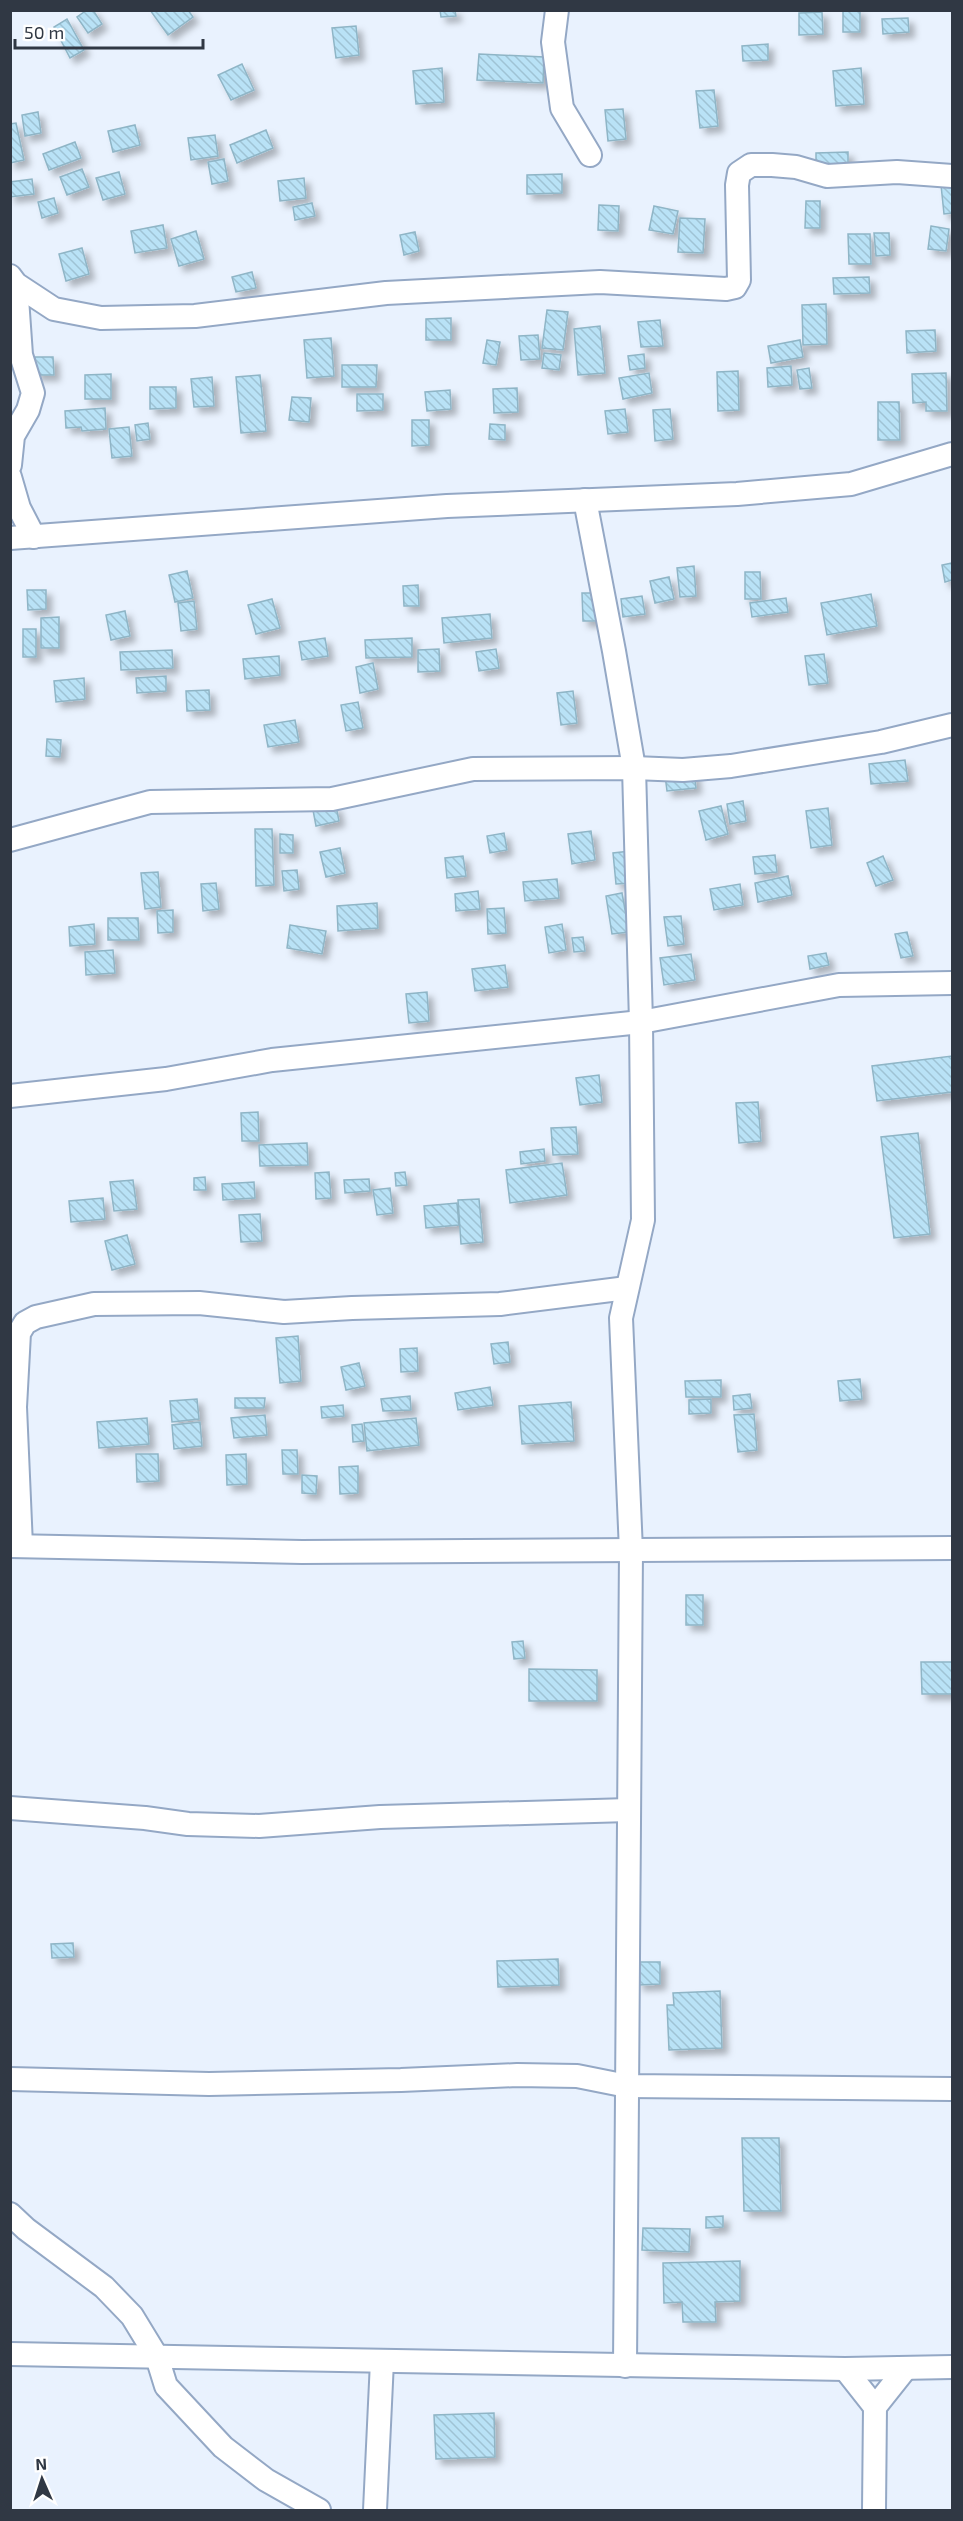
<svg xmlns="http://www.w3.org/2000/svg" width="963" height="2521" font-family="'Exo 2',sans-serif">
<style>
.building{fill:url(#building-back-hatch);stroke:#8fb5c6;stroke-width:1.5;filter:url(#shadow)}
.lines{fill:none;stroke-linecap:round;stroke-linejoin:round}
.street-casing{stroke:#94a8c5;stroke-width:26}
.street{stroke:#fff;stroke-width:22}
</style>
<defs>
<pattern id="building-back-hatch" width="6" height="6" patternUnits="userSpaceOnUse" patternTransform="scale(1.5)"><rect width="6" height="6" fill="#b9e2f6"/><path d="M-1 5l2 2M0 0l6 6M5-1l2 2" fill="none" stroke="#9fc3d4"/></pattern>
<filter id="shadow"><feDropShadow dx="5.5" dy="5.5" stdDeviation="3" flood-color="#0004"/></filter>
</defs>
<rect width="100%" height="100%" fill="#e9f2fe"/>
<g class="building">
<polygon points="87,10 93,10 102,24 88,33 77,17"/>
<polygon points="150,10 188,10 193,17 168,35"/>
<polygon points="440,10 455,10 456,16 441,17"/>
<rect x="843" y="10" width="17" height="22"/>
<polygon points="822,12 823,34 799,35 799,13"/>
<polygon points="908,18 909,32 883,34 882,19"/>
<polygon points="67,19 84,50 70,58 54,27"/>
<polygon points="356,26 359,55 336,58 332,28"/>
<polygon points="768,44 768,60 743,61 742,46"/>
<polygon points="479,54 544,57 543,83 477,80"/>
<polygon points="242,64 254,90 231,100 218,75"/>
<polygon points="442,68 444,102 416,104 413,71"/>
<polygon points="861,68 864,104 836,106 833,71"/>
<polygon points="714,90 718,126 700,128 696,91"/>
<polygon points="623,109 626,139 608,141 605,110"/>
<polygon points="38,112 41,133 25,136 22,115"/>
<polygon points="16,123 24,160 10,163 10,124"/>
<polygon points="135,125 140,145 113,152 108,131"/>
<polygon points="266,130 273,148 237,163 230,145"/>
<polygon points="215,135 218,156 191,160 188,138"/>
<polygon points="75,142 81,158 49,170 43,154"/>
<polygon points="848,152 848,166 816,167 816,153"/>
<polygon points="224,159 228,181 212,184 208,162"/>
<polygon points="82,169 89,187 67,195 60,177"/>
<polygon points="119,172 125,194 103,200 96,178"/>
<polygon points="562,174 562,193 527,194 527,175"/>
<polygon points="304,178 306,198 280,201 278,181"/>
<polygon points="32,179 34,194 10,197 10,182"/>
<polygon points="952,184 952,213 944,214 941,185"/>
<polygon points="54,198 58,213 42,218 38,202"/>
<polygon points="806,201 820,201 820,228 805,228"/>
<polygon points="312,203 315,216 295,220 293,207"/>
<polygon points="599,205 619,206 618,231 598,230"/>
<polygon points="654,206 678,211 673,234 649,230"/>
<polygon points="680,218 705,219 703,253 678,252"/>
<polygon points="163,225 167,248 135,253 131,231"/>
<polygon points="931,226 949,229 946,251 928,249"/>
<polygon points="196,231 204,259 179,266 171,239"/>
<polygon points="415,232 419,251 404,255 400,235"/>
<polygon points="874,233 889,233 890,255 876,256"/>
<polygon points="848,234 870,234 871,264 849,264"/>
<polygon points="82,248 89,274 66,281 59,254"/>
<polygon points="252,272 256,288 236,292 232,277"/>
<polygon points="869,277 870,293 834,294 833,278"/>
<polygon points="826,304 827,344 803,345 802,305"/>
<polygon points="547,310 568,312 563,350 542,348"/>
<polygon points="451,318 451,340 426,340 426,319"/>
<polygon points="660,320 663,346 641,347 638,322"/>
<polygon points="600,326 605,373 578,375 574,329"/>
<polygon points="935,330 936,351 907,353 906,331"/>
<polygon points="538,335 540,359 521,360 519,336"/>
<polygon points="331,338 334,376 307,378 304,340"/>
<polygon points="487,340 500,342 496,365 483,363"/>
<polygon points="800,340 803,357 771,363 768,346"/>
<polygon points="544,353 561,355 559,370 542,368"/>
<polygon points="644,354 645,368 630,370 628,356"/>
<polygon points="35,357 53,357 54,375 35,375"/>
<polygon points="342,365 377,365 376,387 342,387"/>
<polygon points="791,366 792,385 768,387 767,368"/>
<polygon points="809,368 812,388 800,389 797,370"/>
<polygon points="738,371 739,410 718,411 717,372"/>
<polygon points="649,373 652,393 623,399 619,378"/>
<polygon points="946,373 947,411 926,411 926,402 913,403 912,374"/>
<polygon points="111,374 111,399 85,399 85,375"/>
<polygon points="260,375 266,431 241,433 236,377"/>
<polygon points="212,377 214,406 194,407 191,379"/>
<polygon points="150,387 176,387 176,408 150,409"/>
<polygon points="517,388 518,412 494,413 493,389"/>
<polygon points="450,390 451,409 427,411 425,392"/>
<polygon points="357,394 383,394 383,410 357,411"/>
<polygon points="292,397 311,398 309,422 289,420"/>
<polygon points="878,402 899,402 900,440 878,440"/>
<polygon points="105,408 106,429 82,431 81,427 66,428 65,411"/>
<polygon points="625,409 628,432 608,434 605,411"/>
<polygon points="670,409 673,439 655,441 653,410"/>
<polygon points="412,420 429,420 429,445 412,446"/>
<polygon points="148,423 150,439 137,441 135,425"/>
<polygon points="490,424 505,425 505,440 489,439"/>
<polygon points="129,427 132,456 112,458 109,429"/>
<polygon points="952,563 952,580 945,582 942,565"/>
<polygon points="694,566 696,596 680,597 677,568"/>
<polygon points="187,571 193,598 175,602 169,575"/>
<polygon points="745,572 760,572 761,599 745,599"/>
<polygon points="669,577 674,599 655,603 650,581"/>
<polygon points="418,585 419,606 404,606 403,586"/>
<polygon points="27,590 46,590 46,609 28,610"/>
<polygon points="582,593 595,593 596,621 583,621"/>
<polygon points="871,594 877,626 827,635 821,603"/>
<polygon points="642,596 645,614 623,617 621,599"/>
<polygon points="786,598 788,612 752,617 750,603"/>
<polygon points="272,599 280,628 256,634 248,605"/>
<polygon points="194,601 197,629 181,631 178,603"/>
<polygon points="125,611 130,636 111,640 106,615"/>
<polygon points="490,614 492,638 444,643 442,618"/>
<polygon points="59,617 59,648 41,648 41,618"/>
<rect x="23" y="629" width="13" height="28"/>
<polygon points="325,638 328,656 302,660 299,642"/>
<polygon points="412,638 412,657 366,658 365,640"/>
<polygon points="439,649 440,671 418,672 418,650"/>
<polygon points="496,649 499,668 479,671 476,652"/>
<polygon points="172,650 173,668 121,670 120,652"/>
<polygon points="824,654 828,683 809,685 805,656"/>
<polygon points="279,656 280,675 245,679 243,659"/>
<polygon points="373,663 378,689 360,693 356,667"/>
<polygon points="166,676 166,691 137,693 136,678"/>
<polygon points="84,678 85,699 56,702 54,681"/>
<polygon points="209,690 210,710 187,711 186,691"/>
<polygon points="573,691 577,723 561,725 557,693"/>
<polygon points="358,702 363,728 346,731 341,705"/>
<polygon points="295,720 299,742 268,747 264,725"/>
<polygon points="47,739 61,740 60,757 46,756"/>
<polygon points="905,760 908,781 871,784 869,764"/>
<polygon points="694,772 696,788 667,791 665,775"/>
<polygon points="743,801 746,821 730,824 727,804"/>
<polygon points="336,806 339,821 316,826 313,810"/>
<polygon points="721,806 728,834 706,840 699,811"/>
<polygon points="828,808 832,845 811,848 806,811"/>
<polygon points="255,829 272,829 274,885 256,886"/>
<polygon points="591,831 595,860 572,864 568,834"/>
<polygon points="504,833 507,850 490,853 487,836"/>
<polygon points="280,834 293,835 293,853 280,853"/>
<polygon points="340,848 345,873 326,877 320,852"/>
<polygon points="630,851 633,883 616,884 613,853"/>
<polygon points="775,855 777,872 755,874 753,857"/>
<polygon points="463,856 466,876 447,878 445,858"/>
<polygon points="883,856 893,880 876,886 867,863"/>
<polygon points="297,870 299,889 284,891 282,871"/>
<polygon points="158,872 161,907 145,909 141,873"/>
<polygon points="788,876 792,895 758,902 755,883"/>
<polygon points="557,879 559,898 525,901 523,882"/>
<polygon points="216,883 219,909 203,911 201,884"/>
<polygon points="740,884 743,905 714,910 710,889"/>
<polygon points="478,891 480,909 456,911 455,894"/>
<polygon points="622,893 629,932 612,934 606,896"/>
<polygon points="377,903 378,928 338,931 337,906"/>
<polygon points="504,908 506,933 488,934 487,909"/>
<polygon points="173,910 173,932 158,933 157,911"/>
<polygon points="681,916 684,944 668,946 664,917"/>
<polygon points="108,918 138,918 139,940 108,940"/>
<polygon points="94,924 95,944 70,946 69,927"/>
<polygon points="562,924 566,950 549,953 545,927"/>
<polygon points="290,925 326,931 322,954 287,948"/>
<polygon points="907,932 913,956 901,958 895,934"/>
<polygon points="583,937 585,951 574,952 572,938"/>
<polygon points="113,950 115,973 86,975 85,952"/>
<polygon points="826,953 829,965 810,969 808,956"/>
<polygon points="691,954 695,980 664,985 660,958"/>
<polygon points="505,965 508,987 475,991 472,969"/>
<polygon points="427,992 429,1021 409,1023 406,994"/>
<polygon points="952,1056 952,1092 877,1101 872,1066"/>
<polygon points="599,1075 602,1102 580,1105 576,1078"/>
<polygon points="758,1102 761,1141 739,1143 736,1103"/>
<polygon points="258,1112 259,1141 242,1141 241,1113"/>
<polygon points="576,1127 578,1154 553,1155 551,1128"/>
<polygon points="918,1133 930,1234 894,1238 881,1137"/>
<polygon points="307,1143 308,1165 260,1166 259,1145"/>
<polygon points="544,1149 545,1161 521,1164 520,1152"/>
<polygon points="562,1163 567,1195 510,1203 506,1170"/>
<polygon points="329,1172 331,1198 316,1199 315,1173"/>
<polygon points="405,1172 407,1185 396,1186 395,1173"/>
<polygon points="205,1177 206,1190 194,1190 194,1178"/>
<polygon points="369,1179 370,1191 345,1193 344,1180"/>
<polygon points="133,1180 137,1209 114,1211 110,1182"/>
<polygon points="254,1182 255,1198 223,1200 222,1184"/>
<polygon points="390,1188 393,1213 377,1215 373,1190"/>
<polygon points="103,1198 105,1219 71,1222 69,1201"/>
<polygon points="479,1199 483,1242 461,1244 458,1200"/>
<polygon points="457,1203 459,1225 426,1228 424,1206"/>
<polygon points="260,1214 262,1241 241,1242 239,1215"/>
<polygon points="127,1235 135,1264 112,1270 105,1241"/>
<polygon points="298,1336 301,1381 280,1383 276,1338"/>
<polygon points="508,1342 510,1362 494,1364 491,1344"/>
<polygon points="417,1348 418,1371 401,1372 400,1349"/>
<polygon points="359,1363 365,1386 346,1390 341,1367"/>
<polygon points="860,1379 862,1399 840,1401 838,1381"/>
<polygon points="721,1380 721,1397 686,1397 685,1381"/>
<polygon points="490,1387 493,1405 458,1410 455,1393"/>
<polygon points="750,1394 752,1408 734,1410 733,1396"/>
<polygon points="410,1396 411,1410 383,1411 381,1399"/>
<polygon points="235,1398 265,1398 264,1408 235,1408"/>
<polygon points="197,1399 199,1419 172,1422 170,1401"/>
<polygon points="711,1399 711,1413 689,1414 689,1400"/>
<polygon points="571,1402 574,1441 522,1444 519,1406"/>
<polygon points="343,1405 344,1416 322,1418 321,1407"/>
<polygon points="754,1414 757,1450 738,1452 734,1415"/>
<polygon points="265,1415 267,1435 234,1438 231,1418"/>
<polygon points="147,1418 149,1444 99,1448 97,1422"/>
<polygon points="416,1418 419,1445 367,1451 364,1423"/>
<polygon points="200,1422 202,1446 174,1449 172,1425"/>
<polygon points="362,1424 364,1441 353,1442 352,1425"/>
<polygon points="282,1450 297,1450 298,1474 283,1474"/>
<polygon points="136,1454 158,1454 159,1481 137,1482"/>
<polygon points="246,1454 247,1484 227,1485 226,1455"/>
<polygon points="358,1466 358,1493 340,1494 339,1467"/>
<polygon points="302,1475 317,1476 316,1494 302,1493"/>
<rect x="686" y="1595" width="17" height="30"/>
<polygon points="523,1641 525,1658 514,1659 512,1642"/>
<polygon points="921,1662 952,1662 952,1694 922,1694"/>
<polygon points="529,1669 597,1670 597,1701 529,1701"/>
<polygon points="73,1943 74,1957 52,1958 51,1944"/>
<polygon points="558,1959 559,1985 498,1987 497,1961"/>
<polygon points="638,1962 660,1962 660,1984 638,1985"/>
<polygon points="720,1991 722,2048 669,2050 667,2005 674,2005 673,1993"/>
<polygon points="742,2138 779,2138 781,2211 744,2211"/>
<polygon points="723,2216 723,2227 706,2228 706,2217"/>
<polygon points="643,2228 690,2229 689,2252 642,2250"/>
<polygon points="740,2261 740,2301 715,2302 716,2322 683,2322 682,2302 664,2303 663,2263"/>
<polygon points="494,2413 495,2457 436,2459 434,2415"/>
</g>
<g class="lines">
<g class="street-casing">
<g id="street">
<polyline points="557,10 553,42 562,108 590,155"/>
<polyline points="10,276 16,284 54,309 101,318 195,316 386,293 600,282 726,289 735,287 739,280 737,185 739,173 751,165 772,165 796,167 827,176 897,172 952,176"/>
<polyline points="10,465 13,436 28,410 33,393 21,355 16,284"/>
<polyline points="10,477 19,508 34,537"/>
<polyline points="585,500 614,651 634,768 641,1022 643,1220 621,1318 631,1551 625,2366"/>
<polyline points="10,538 447,506 737,494 851,484 952,454"/>
<polyline points="10,840 150,802 332,799 473,769 634,768 683,770 731,766 881,742 952,725"/>
<polyline points="10,1096 166,1079 272,1060 641,1022 839,985 952,983"/>
<polyline points="10,1546 302,1552 952,1548"/>
<polyline points="21,1546 15,1407 19,1333 25,1323 36,1317 94,1304 199,1303 284,1312 352,1308 500,1304 627,1288"/>
<polyline points="10,1808 145,1818 188,1824 259,1826 380,1817 629,1810"/>
<polyline points="10,2079 209,2084 401,2080 517,2075 577,2076 627,2086 952,2089"/>
<polyline points="10,2214 26,2229 104,2287 132,2316 157,2357 166,2386 223,2447 266,2480 319,2510"/>
<polyline points="10,2354 845,2369 952,2367"/>
<polyline points="845,2369 875,2407"/>
<polyline points="375,2510 382,2361"/>
<polyline points="874,2510 875,2407 906,2368"/>
</g>
</g>
<use href="#street" class="street"/>
</g>
<rect width="963" height="2521" fill="none" stroke="#303844" stroke-width="24"/>
<g transform="translate(42 2479) rotate(357)" stroke="#ffffff" stroke-width="4.5" paint-order="stroke">
<path d="M0-4.5L10 22L0 15L-10 22Z" fill="#303844"/>
<text y="-9" font-size="16" font-weight="bold" text-anchor="middle" fill="#303844">N</text>
</g>
<path d="M15 39v9h188v-9" fill="none" stroke="#303844" stroke-width="3"/>
<text x="24" y="39" font-size="18" fill="#303844" stroke="#ffffff" stroke-width="4.5" paint-order="stroke">50 m</text>
</svg>
